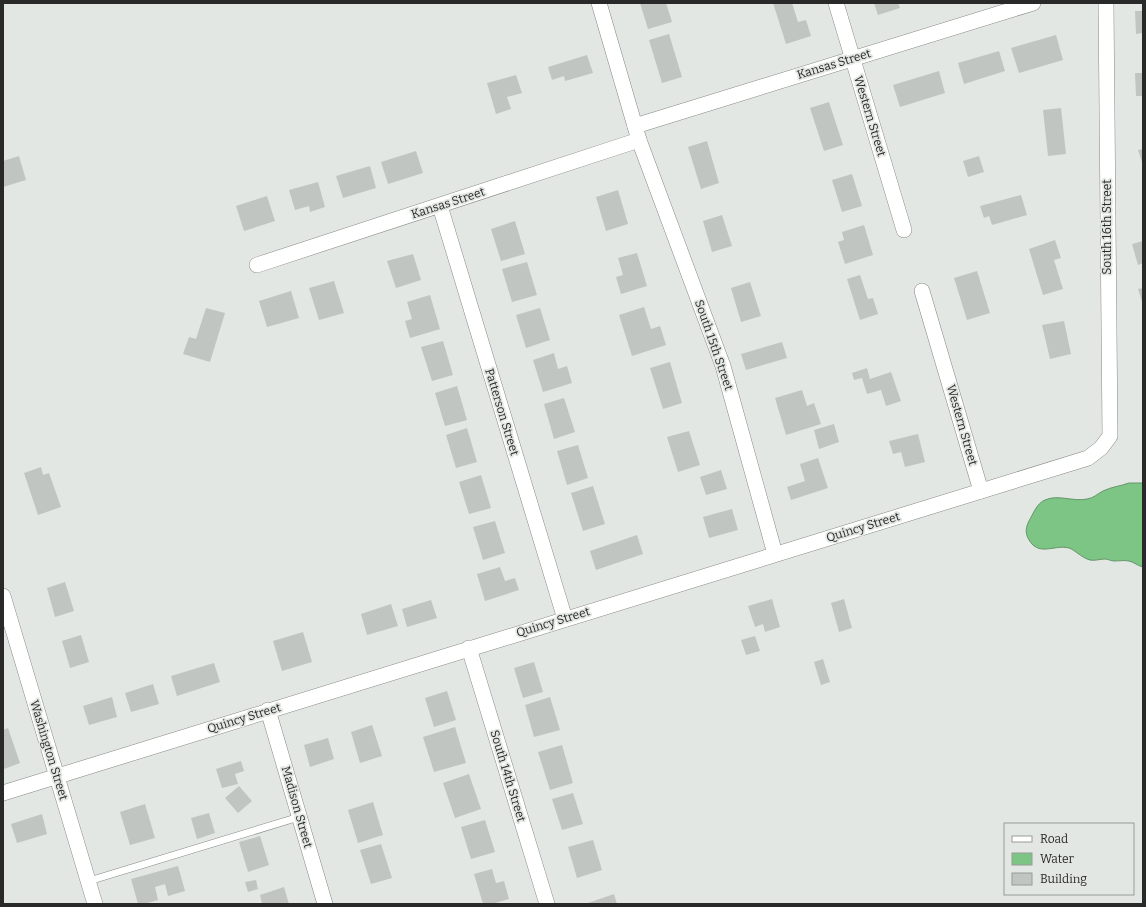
<svg xmlns="http://www.w3.org/2000/svg" width="1146" height="907" font-family="Bitter,serif">
<style>
.water{fill:#7cc585;stroke:#639669}
.building{fill:#c1c5c1}
.lines{fill:none;stroke-linecap:round;stroke-linejoin:round}
.service-casing{stroke:#868a86;stroke-width:8}
.minor-casing{stroke:#868a86;stroke-width:16}
.service{stroke:#fff;stroke-width:7}
.minor{stroke:#fff;stroke-width:15}
.labels{text-anchor:middle;stroke-width:3.5;stroke-linejoin:round;paint-order:stroke}
.street-label{font-size:12px;fill:#282928;stroke:#e3e7e3}
</style>
<rect width="100%" height="100%" fill="#e3e7e3"/>
<path class="water" d="M1129 483H1143V567C1138 566 1134 562 1129 561 1124 560 1119 561 1114 561 1111 561 1108 559 1105 559 1100 559 1095 561 1090 560 1082 558 1075 550 1069 548 1054 544 1038 558 1028 538 1025 532 1026 527 1029 521 1033 514 1037 503 1045 500 1058 494 1073 502 1087 499 1094 498 1097 494 1103 491 1111 487 1121 486 1129 483Z"/>
<g class="building">
<polygon points="640,3 666,3 672,22 648,29"/>
<polygon points="773,3 792,3 798,22 806,20 811,36 786,44"/>
<polygon points="874,3 898,3 900,8 878,15"/>
<polygon points="1135,11 1143,11 1143,33 1136,34"/>
<polygon points="669,34 682,77 662,83 649,40"/>
<polygon points="1056,35 1063,60 1019,73 1011,48"/>
<polygon points="999,51 1005,71 964,84 958,63"/>
<polygon points="587,55 593,73 565,81 564,76 552,80 548,67"/>
<polygon points="939,71 945,93 900,107 893,85"/>
<polygon points="1135,73 1143,73 1143,96 1136,96"/>
<polygon points="516,75 522,93 507,97 511,109 496,114 487,83"/>
<polygon points="829,102 843,145 824,151 810,108"/>
<polygon points="1061,108 1066,154 1048,156 1043,110"/>
<polygon points="707,141 719,183 701,189 688,147"/>
<polygon points="1143,149 1143,165 1138,150"/>
<polygon points="416,151 423,173 388,184 381,162"/>
<polygon points="19,156 26,180 3,187 3,161"/>
<polygon points="979,156 984,172 968,177 963,161"/>
<polygon points="370,166 376,188 343,198 336,176"/>
<polygon points="852,174 862,206 842,212 832,180"/>
<polygon points="318,182 325,207 310,212 309,206 295,210 289,190"/>
<polygon points="618,190 628,224 606,231 596,197"/>
<polygon points="1021,195 1027,215 992,225 989,216 984,218 980,206"/>
<polygon points="267,196 275,221 244,231 236,206"/>
<polygon points="722,215 732,246 712,252 703,221"/>
<polygon points="515,221 525,254 501,261 491,229"/>
<polygon points="864,225 873,255 845,264 838,242 844,240 842,232"/>
<polygon points="1055,240 1061,258 1054,260 1063,289 1043,295 1029,249"/>
<polygon points="1143,241 1143,263 1138,265 1132,244"/>
<polygon points="637,253 647,286 621,294 616,277 623,275 618,258"/>
<polygon points="413,254 421,280 396,288 387,261"/>
<polygon points="527,262 537,295 512,302 502,269"/>
<polygon points="977,271 990,313 967,320 954,278"/>
<polygon points="860,275 868,299 873,298 878,314 860,320 847,279"/>
<polygon points="334,281 344,313 319,320 309,288"/>
<polygon points="750,282 761,316 741,322 731,288"/>
<polygon points="1143,288 1143,305 1138,289"/>
<polygon points="291,291 299,318 267,327 259,301"/>
<polygon points="430,295 440,329 410,338 405,321 412,319 407,302"/>
<polygon points="644,307 651,329 660,326 666,345 632,356 619,315"/>
<polygon points="206,308 225,313 210,362 183,354 189,337 196,339"/>
<polygon points="540,308 550,340 526,348 516,315"/>
<polygon points="1064,321 1071,354 1050,359 1042,325"/>
<polygon points="443,341 453,375 432,381 421,347"/>
<polygon points="782,342 787,358 746,370 741,354"/>
<polygon points="554,353 558,369 567,366 572,383 543,392 533,360"/>
<polygon points="670,362 682,403 663,409 650,368"/>
<polygon points="867,368 870,379 891,372 901,401 886,406 881,390 867,394 862,378 854,380 852,373"/>
<polygon points="457,386 467,420 445,426 435,393"/>
<polygon points="802,390 807,406 814,403 821,424 786,435 775,398"/>
<polygon points="564,398 575,432 554,439 544,404"/>
<polygon points="834,424 839,442 819,449 814,430"/>
<polygon points="467,428 477,462 456,468 446,435"/>
<polygon points="689,431 700,465 678,472 667,437"/>
<polygon points="918,434 925,462 905,467 901,452 893,454 889,441"/>
<polygon points="578,445 588,478 567,485 557,451"/>
<polygon points="818,458 828,488 791,500 787,487 805,481 800,464"/>
<polygon points="41,467 43,475 49,473 61,507 38,515 24,473"/>
<polygon points="721,470 727,489 706,495 700,477"/>
<polygon points="481,475 491,508 469,514 459,482"/>
<polygon points="593,486 605,524 583,531 571,493"/>
<polygon points="732,509 738,530 709,538 703,517"/>
<polygon points="495,521 505,553 483,560 473,527"/>
<polygon points="637,535 643,554 596,570 590,551"/>
<polygon points="500,567 505,581 515,578 519,590 485,601 477,574"/>
<polygon points="65,582 74,611 55,617 47,588"/>
<polygon points="772,599 780,627 765,632 763,624 755,627 748,606"/>
<polygon points="844,599 852,628 839,632 831,603"/>
<polygon points="431,600 437,618 407,627 402,609"/>
<polygon points="391,604 398,626 367,635 361,614"/>
<polygon points="303,632 312,662 282,671 273,641"/>
<polygon points="81,635 89,662 70,668 62,641"/>
<polygon points="755,636 760,651 746,655 741,640"/>
<polygon points="823,659 830,682 821,685 814,662"/>
<polygon points="534,662 543,692 523,698 514,668"/>
<polygon points="214,663 220,682 177,696 171,676"/>
<polygon points="153,684 159,704 131,712 125,693"/>
<polygon points="447,691 456,720 434,727 425,698"/>
<polygon points="112,697 117,717 89,725 83,706"/>
<polygon points="550,697 560,730 534,737 525,705"/>
<polygon points="372,725 382,756 360,763 351,732"/>
<polygon points="455,727 466,763 434,772 423,737"/>
<polygon points="8,728 20,763 4,769 3,765 3,730"/>
<polygon points="328,738 334,759 310,767 304,745"/>
<polygon points="562,745 573,783 550,790 538,752"/>
<polygon points="241,761 244,771 235,774 238,784 222,788 216,769"/>
<polygon points="469,774 481,809 455,818 443,783"/>
<polygon points="239,786 252,801 238,813 225,798"/>
<polygon points="573,793 583,824 562,830 552,799"/>
<polygon points="373,802 383,835 358,843 348,810"/>
<polygon points="145,804 155,838 130,845 120,812"/>
<polygon points="209,813 215,833 197,839 191,818"/>
<polygon points="42,814 47,834 17,843 11,824"/>
<polygon points="485,820 495,852 471,859 461,827"/>
<polygon points="260,836 269,865 248,872 239,842"/>
<polygon points="593,840 602,870 577,878 568,847"/>
<polygon points="381,844 392,878 371,884 360,850"/>
<polygon points="178,866 185,891 168,896 165,884 155,887 158,900 144,904 138,904 131,879"/>
<polygon points="492,869 496,883 504,881 509,899 492,904 483,904 474,874"/>
<polygon points="256,880 258,889 248,892 245,882"/>
<polygon points="284,887 289,904 262,904 260,895"/>
<polygon points="614,894 617,904 585,904"/>
</g>
<g class="lines">
<g class="service-casing">
<polyline id="service" points="89,881 299,817"/>
</g>
<g class="minor-casing">
<g id="minor">
<polyline points="599,3 639,140 723,366 775,554"/>
<polyline points="836,3 904,230"/>
<polyline points="635,126 1033,3"/>
<polyline points="440,206 565,619"/>
<polyline points="257,265 639,140"/>
<polyline points="922,291 981,491"/>
<polyline points="3,596 95,904"/>
<polyline points="469,648 547,904"/>
<polyline points="268,710 325,904"/>
<polyline points="3,793 1088,458 1101,448 1110,436 1106,3"/>
</g>
</g>
<use href="#service" class="service"/>
<use href="#minor" class="minor"/>
</g>
<g class="labels">
<g class="street-label">
<text transform="translate(834 64) rotate(-17)" y="4">Kansas Street</text>
<text transform="translate(870 116) rotate(73)" y="4">Western Street</text>
<text transform="translate(448 203) rotate(-18)" y="4">Kansas Street</text>
<text transform="translate(1107 227) rotate(-90)" y="4">South 16th Street</text>
<text transform="translate(714 345) rotate(71)" y="4">South 15th Street</text>
<text transform="translate(502 412) rotate(73)" y="4">Patterson Street</text>
<text transform="translate(962 425) rotate(74)" y="4">Western Street</text>
<text transform="translate(863 527) rotate(-17)" y="4">Quincy Street</text>
<text transform="translate(553 622) rotate(-17)" y="4">Quincy Street</text>
<text transform="translate(244 718) rotate(-17)" y="4">Quincy Street</text>
<text transform="translate(49 750) rotate(73)" y="4">Washington Street</text>
<text transform="translate(508 776) rotate(73)" y="4">South 14th Street</text>
<text transform="translate(297 807) rotate(74)" y="4">Madison Street</text>
</g>
</g>
<rect width="1146" height="907" fill="none" stroke="#282928" stroke-width="8"/>
<rect x="1004" y="823" width="130" height="72" fill="#e3e7e3" stroke="#989b98"/>
<rect x="1012" y="836" width="20" height="6" fill="#ffffff" stroke="#989b98"/>
<text x="1040" y="843" font-size="12" fill="#282928">Road</text>
<rect x="1012" y="853" width="20" height="12" fill="#7cc585" stroke="#989b98"/>
<text x="1040" y="863" font-size="12" fill="#282928">Water</text>
<rect x="1012" y="873" width="20" height="12" fill="#c1c5c1" stroke="#989b98"/>
<text x="1040" y="883" font-size="12" fill="#282928">Building</text>
</svg>
